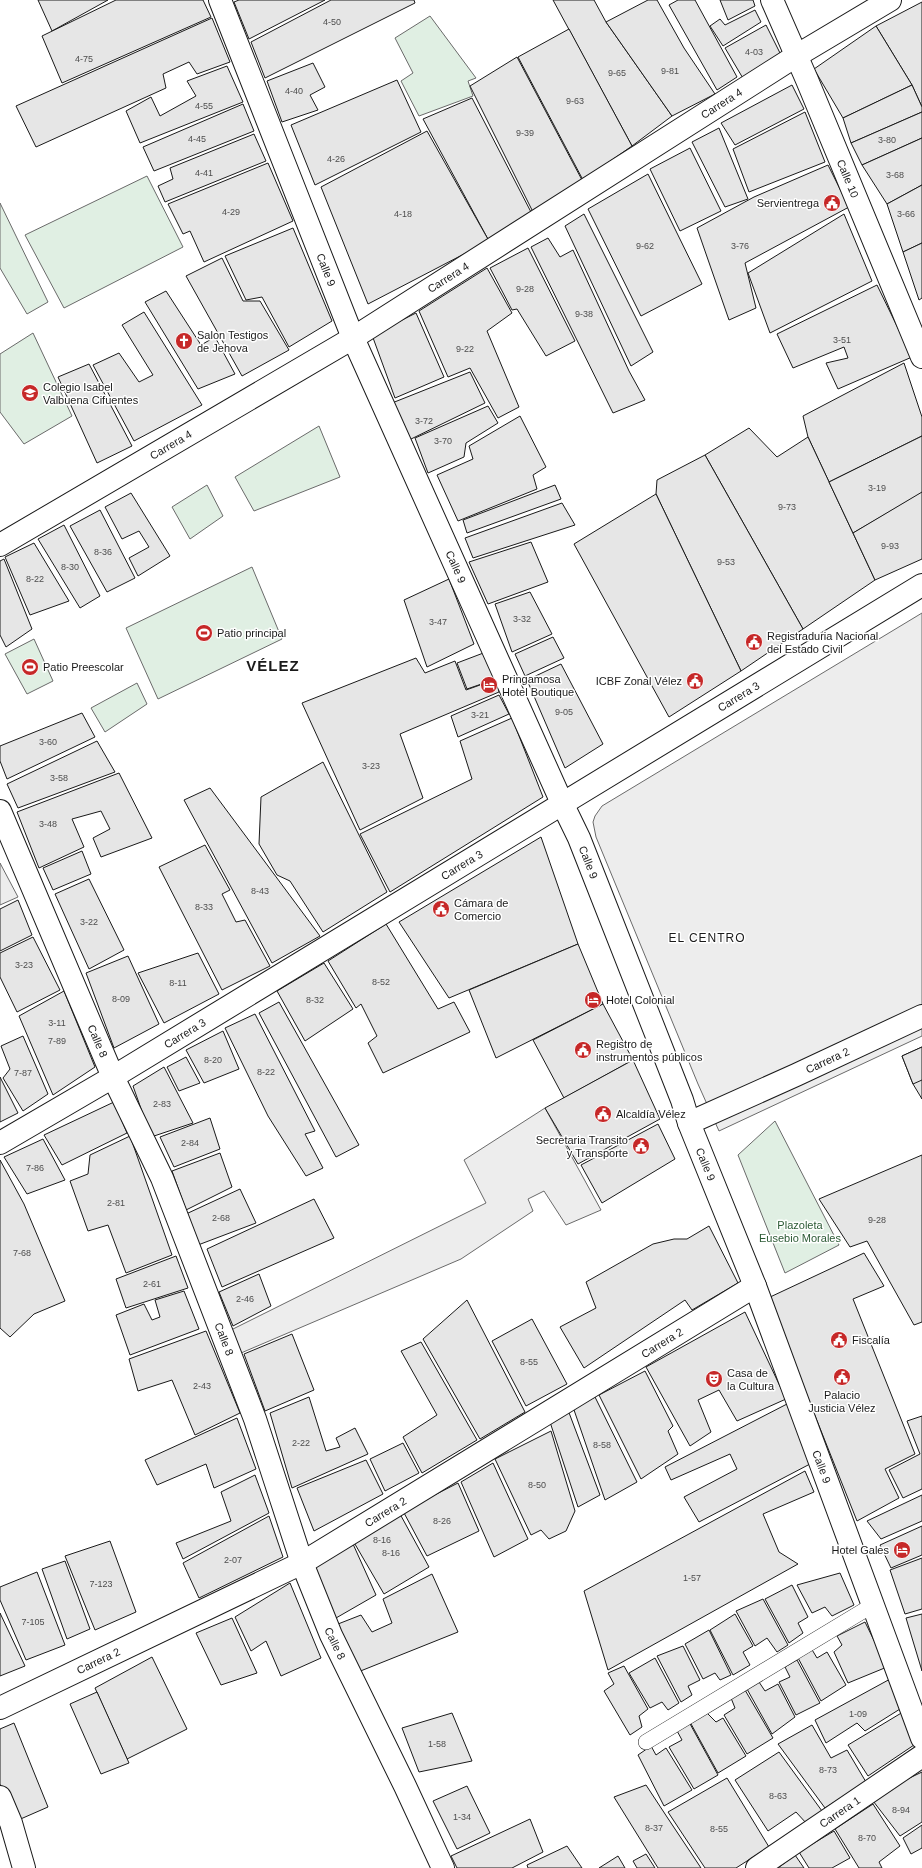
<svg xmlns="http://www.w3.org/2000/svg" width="922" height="1868" font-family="Arial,sans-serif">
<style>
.green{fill:#e0efe3;stroke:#6a6a6a}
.parking{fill:#ededed;stroke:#6a6a6a}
.building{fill:#e6e6e6;stroke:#1a1a1a}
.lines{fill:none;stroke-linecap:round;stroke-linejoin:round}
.service-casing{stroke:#1a1a1a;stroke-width:16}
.pedestrian-casing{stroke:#1a1a1a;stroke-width:24}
.minor-casing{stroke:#1a1a1a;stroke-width:24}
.tertiary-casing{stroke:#1a1a1a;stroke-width:24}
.service{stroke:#fff;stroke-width:15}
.pedestrian{stroke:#fff;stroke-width:22}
.minor{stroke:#fff;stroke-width:22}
.tertiary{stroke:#fff;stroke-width:22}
.labels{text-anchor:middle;stroke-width:3;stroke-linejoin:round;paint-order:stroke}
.number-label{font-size:9px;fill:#4d4d4d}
.street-label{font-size:11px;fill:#1a1a1a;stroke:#fff}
.poi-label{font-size:11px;fill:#1a1a1a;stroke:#fff;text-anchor:start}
.park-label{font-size:11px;fill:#2b5a34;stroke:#fff}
.neighbourhood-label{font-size:12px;letter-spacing:1px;fill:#1a1a1a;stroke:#fff}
.district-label{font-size:15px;font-weight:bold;letter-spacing:1px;fill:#1a1a1a;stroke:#fff}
</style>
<rect width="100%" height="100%" fill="#fff"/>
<g class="green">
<polygon points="430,16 476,78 468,81 473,96 419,116 401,81 413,73 395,38"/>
<polygon points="147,176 183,247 64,308 25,235"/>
<polygon points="0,203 48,302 27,314 0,268"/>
<polygon points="33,333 72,416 24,444 0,412 0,354"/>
<polygon points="319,426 340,477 254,511 235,477"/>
<polygon points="207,485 223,516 190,539 172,507"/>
<polygon points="252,567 282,639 158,699 126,628"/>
<polygon points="34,639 53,681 27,694 5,654"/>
<polygon points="137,683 147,704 105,732 91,708"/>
<polygon points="775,1121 839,1245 785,1273 738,1155"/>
</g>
<g class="parking">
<polygon points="922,613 922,1036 719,1131 698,1084 596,837 593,822 595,816 602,806"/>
<polygon points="0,863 18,897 0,905"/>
<polygon points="545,1108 601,1210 566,1225 544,1191 528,1199 533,1211 461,1259 234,1356 225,1333 486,1203 464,1160"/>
</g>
<g class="building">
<polygon points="38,0 108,0 52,31"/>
<polygon points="116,0 203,0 211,17 62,83 42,36"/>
<polygon points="239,0 325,0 249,39 234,2"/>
<polygon points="331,0 414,0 415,3 265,78 251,42"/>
<polygon points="553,0 594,0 606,22 672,116 632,146"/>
<polygon points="648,0 657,0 684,48 715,94 672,116 606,22"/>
<polygon points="678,0 695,0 737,77 717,90 669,5"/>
<polygon points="720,0 753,0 755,6 728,20"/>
<polygon points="922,2 922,107 912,85 876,26"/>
<polygon points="755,10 761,22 723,46 710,26 720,19 725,25"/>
<polygon points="212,18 230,62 197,74 189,62 163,74 166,88 36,147 16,106"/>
<polygon points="766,25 782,57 744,80 725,48"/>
<polygon points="876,26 912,85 843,118 814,69"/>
<polygon points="569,29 632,146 583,180 518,57"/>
<polygon points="517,57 582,180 533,212 470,86"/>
<polygon points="313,63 325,87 310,95 318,110 282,122 267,81"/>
<polygon points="227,66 243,102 140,143 126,111 151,97 160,116 196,96 187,81"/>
<polygon points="397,80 421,132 315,185 291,125"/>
<polygon points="792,85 804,109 735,145 721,123"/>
<polygon points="912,85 922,107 922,112 851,143 843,118"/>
<polygon points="472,98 532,214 489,241 423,119"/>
<polygon points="243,104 254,131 154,171 143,147"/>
<polygon points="805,112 825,162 749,192 733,149"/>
<polygon points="922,112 922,138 862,165 851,143"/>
<polygon points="719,128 748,199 725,207 692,142"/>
<polygon points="427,131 489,241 368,304 321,187"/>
<polygon points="254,134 266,161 165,202 158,186 173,179 170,168"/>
<polygon points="922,138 922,185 887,204 862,165"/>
<polygon points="690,148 721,211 680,231 650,169"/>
<polygon points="268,163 293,221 204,262 190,231 183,234 168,204"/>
<polygon points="828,165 849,207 745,263 756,308 729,320 697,228 754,197"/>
<polygon points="648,174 702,284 641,316 588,209"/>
<polygon points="922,185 922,243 903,252 887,204"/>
<polygon points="584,214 653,352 631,366 565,226"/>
<polygon points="844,214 872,281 770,333 748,273"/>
<polygon points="293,228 332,321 289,347 262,297 246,300 225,256"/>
<polygon points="548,238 560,257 573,250 629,371 645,400 613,413 531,247"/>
<polygon points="922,243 922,298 919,300 903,252"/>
<polygon points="528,248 575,341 546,356 517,309 512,310 490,268"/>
<polygon points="222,258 243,301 260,301 289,350 242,376 186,276"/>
<polygon points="487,268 512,313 487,331 519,407 498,418 470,368 448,377 419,311"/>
<polygon points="877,285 912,357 838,389 826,363 848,358 844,347 793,368 777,334"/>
<polygon points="166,291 201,345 215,337 235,374 198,389 145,302"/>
<polygon points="144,312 202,405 134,441 93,365 119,353 139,382 153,375 122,325"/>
<polygon points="416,313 444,377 395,398 372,335"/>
<polygon points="904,363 922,417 922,436 829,482 808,437 803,416"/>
<polygon points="89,364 132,446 97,463 58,377"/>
<polygon points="470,372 485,403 409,440 392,403"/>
<polygon points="488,406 498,423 466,443 464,457 428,473 415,438"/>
<polygon points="520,416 546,467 533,475 537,489 458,521 437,475 473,459 469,446"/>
<polygon points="749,428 777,457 808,437 875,580 803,629 705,455"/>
<polygon points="922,436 922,493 853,533 829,482"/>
<polygon points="705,455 803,629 741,671 656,494 657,480"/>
<polygon points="555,485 561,499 467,533 463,520"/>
<polygon points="922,492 922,559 875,580 853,533"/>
<polygon points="131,493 170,556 138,576 129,558 149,547 139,531 122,539 105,507"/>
<polygon points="656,494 741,671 669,717 574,544"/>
<polygon points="562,503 575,525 473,558 465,538"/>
<polygon points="100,510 135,578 107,592 70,526"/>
<polygon points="64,525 100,596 80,608 38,539"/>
<polygon points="531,542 548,582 488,604 469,562"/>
<polygon points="34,543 69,601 30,615 5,557"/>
<polygon points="4,559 32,629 6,647 0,635 0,561"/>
<polygon points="449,579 474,644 427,667 404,600"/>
<polygon points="530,592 552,634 512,652 495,604"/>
<polygon points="553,637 564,658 525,676 515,654"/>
<polygon points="486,652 496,679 467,689 457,663"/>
<polygon points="416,658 425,673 455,661 466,690 497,679 499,692 400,734 423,798 360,830 302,703"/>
<polygon points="561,664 603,744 565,768 527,680"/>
<polygon points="499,695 509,714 458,737 451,716"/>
<polygon points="82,713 95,737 7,779 0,761 0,746"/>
<polygon points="512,718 543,797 390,892 360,834 472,779 460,741"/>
<polygon points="97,741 115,772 18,808 7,784"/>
<polygon points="323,762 387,892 323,932 290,881 277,875 259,844 261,797"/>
<polygon points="119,773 152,838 101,857 93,838 110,829 101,811 72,819 84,847 39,868 17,812"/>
<polygon points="210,788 320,936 272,963 184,800"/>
<polygon points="541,837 578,944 449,998 399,922"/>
<polygon points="205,845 230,890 222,894 236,922 245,920 270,966 222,990 159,867"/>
<polygon points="82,851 91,874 53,890 43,868"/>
<polygon points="89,879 124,950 89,969 55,894"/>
<polygon points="18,900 32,935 0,951 0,909"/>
<polygon points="386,924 438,1009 454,1002 470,1032 383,1073 368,1043 377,1036 361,1004 356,1008 328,961"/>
<polygon points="33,937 60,990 17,1012 0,977 0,953"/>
<polygon points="578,944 603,1004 496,1058 469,990"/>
<polygon points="198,953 219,994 164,1023 138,973"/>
<polygon points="128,956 159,1024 114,1048 86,973"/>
<polygon points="324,963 353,1009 305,1041 277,991"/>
<polygon points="64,991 95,1067 53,1095 19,1016"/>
<polygon points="279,1002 359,1145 336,1157 259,1013"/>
<polygon points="603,1004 633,1060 564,1098 533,1040"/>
<polygon points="255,1014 315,1131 305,1134 323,1168 306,1176 268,1116 225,1028"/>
<polygon points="223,1031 239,1069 204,1083 186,1050"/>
<polygon points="23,1036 48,1094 23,1111 3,1078 10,1069 1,1046"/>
<polygon points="922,1047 922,1099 913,1084 902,1056"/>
<polygon points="922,1047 922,1080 913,1084 902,1056"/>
<polygon points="186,1057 200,1083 179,1091 167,1067"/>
<polygon points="633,1060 660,1119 578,1164 545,1108"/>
<polygon points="164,1067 193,1123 151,1137 133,1086"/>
<polygon points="0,1077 18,1113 0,1122"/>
<polygon points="114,1102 127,1133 62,1165 44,1135"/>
<polygon points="210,1118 220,1149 174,1167 160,1137"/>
<polygon points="658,1124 675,1159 602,1203 581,1165"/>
<polygon points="130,1136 172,1255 126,1273 108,1225 88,1231 70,1181 88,1174 90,1155"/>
<polygon points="43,1139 65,1180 27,1194 4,1157"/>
<polygon points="220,1153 232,1187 186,1210 172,1171"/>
<polygon points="922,1155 922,1322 914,1325 867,1241 850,1247 819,1199"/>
<polygon points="0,1160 24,1204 65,1301 34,1314 10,1337 0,1328"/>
<polygon points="240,1189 256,1223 198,1245 186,1214"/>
<polygon points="314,1199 334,1238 222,1287 207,1249"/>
<polygon points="709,1226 738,1283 692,1310 685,1300 584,1368 560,1327 596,1308 586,1282 653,1244 674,1239 687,1239"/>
<polygon points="864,1253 884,1286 853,1299 915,1454 885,1469 899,1498 857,1521 768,1298"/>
<polygon points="176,1256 188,1288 126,1308 116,1279"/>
<polygon points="259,1274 271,1306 233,1326 219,1292"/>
<polygon points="184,1291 199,1329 130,1355 116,1315 144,1304 152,1320 160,1317 155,1300"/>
<polygon points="467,1300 525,1412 480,1439 423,1339"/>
<polygon points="745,1312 786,1399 737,1421 719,1390 698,1400 711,1432 690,1446 646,1367"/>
<polygon points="532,1319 567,1384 526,1406 492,1341"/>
<polygon points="206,1331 240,1413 195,1435 172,1380 138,1391 129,1359"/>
<polygon points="292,1334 314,1390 265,1411 244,1354"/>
<polygon points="421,1342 477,1440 422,1473 403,1437 437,1415 401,1351"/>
<polygon points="645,1371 673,1426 668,1431 678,1454 641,1479 599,1395"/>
<polygon points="309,1397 326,1451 340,1447 336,1438 355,1428 368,1454 292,1488 270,1413"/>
<polygon points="595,1397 637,1482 605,1500 573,1407"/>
<polygon points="787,1404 810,1464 699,1522 684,1497 737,1469 730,1454 671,1480 665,1467"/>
<polygon points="568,1410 600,1495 578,1507 549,1419"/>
<polygon points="922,1416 922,1489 903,1498 889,1470 920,1454 907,1421"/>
<polygon points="237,1418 256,1469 214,1488 206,1464 157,1485 145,1460"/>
<polygon points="551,1431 575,1511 566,1531 549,1539 541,1530 531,1535 495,1459"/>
<polygon points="403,1443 419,1473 385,1491 370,1459"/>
<polygon points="366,1460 383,1494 314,1531 297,1488"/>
<polygon points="493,1463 528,1539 494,1557 461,1482"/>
<polygon points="805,1471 814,1492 763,1514 779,1552 798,1564 608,1670 584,1591"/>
<polygon points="255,1475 269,1513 183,1559 176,1543 231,1521 221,1492"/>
<polygon points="458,1483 479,1531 427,1556 403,1511"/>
<polygon points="922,1495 922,1521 881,1539 867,1521"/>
<polygon points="400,1514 429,1567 384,1594 352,1539"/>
<polygon points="269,1516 283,1557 199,1598 183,1563"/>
<polygon points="922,1526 922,1555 891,1568 880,1545"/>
<polygon points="110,1541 136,1612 95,1630 65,1556"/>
<polygon points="353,1544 376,1595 336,1618 311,1569"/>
<polygon points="922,1558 922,1609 905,1614 890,1570"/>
<polygon points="65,1561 90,1629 67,1639 42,1569"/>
<polygon points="37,1572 65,1645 26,1660 0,1600 0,1587"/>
<polygon points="840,1573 854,1605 832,1616 825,1607 812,1613 797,1585"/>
<polygon points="432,1574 458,1632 358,1672 338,1624 361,1615 372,1632 392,1623 383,1599"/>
<polygon points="290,1583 321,1658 281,1676 266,1641 251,1651 235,1617"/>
<polygon points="792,1585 808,1617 798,1623 803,1633 789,1643 765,1599"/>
<polygon points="763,1599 788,1645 777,1652 767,1638 755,1646 736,1611"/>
<polygon points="0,1613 25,1666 0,1676"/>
<polygon points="735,1614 753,1646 743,1652 750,1665 733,1675 710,1630"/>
<polygon points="922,1614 922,1671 906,1618"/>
<polygon points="232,1618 257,1673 221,1685 196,1633"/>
<polygon points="865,1622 887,1667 848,1683 834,1652 842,1645 837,1636"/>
<polygon points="709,1630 731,1675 720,1680 715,1673 703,1679 685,1644"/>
<polygon points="683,1646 700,1680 688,1686 692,1695 681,1702 657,1656"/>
<polygon points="811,1648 817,1658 827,1652 846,1685 821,1701 797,1656"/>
<polygon points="152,1657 187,1729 127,1759 95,1688"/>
<polygon points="655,1658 679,1703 668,1710 662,1702 650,1708 629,1673"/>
<polygon points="797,1660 820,1703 796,1715 779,1682 790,1677 785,1667"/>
<polygon points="624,1666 648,1709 639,1716 642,1727 630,1735 604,1691 614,1684 608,1673"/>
<polygon points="892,1678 900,1709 865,1731 857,1723 826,1743 815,1720"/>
<polygon points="759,1682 765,1691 778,1684 795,1717 772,1734 747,1689"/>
<polygon points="745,1690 773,1738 747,1754 724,1715 735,1708 731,1698"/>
<polygon points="97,1692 129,1763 101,1774 70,1704"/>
<polygon points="706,1712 716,1722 723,1718 746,1756 718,1773 690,1722"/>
<polygon points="903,1712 914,1745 868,1776 848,1745"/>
<polygon points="452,1713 472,1761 419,1772 402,1728"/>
<polygon points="689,1722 718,1775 694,1789 669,1747 682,1740 676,1729"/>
<polygon points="14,1723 48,1807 16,1821 0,1784 0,1729"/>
<polygon points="812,1725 831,1758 847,1750 866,1782 825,1808 778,1744"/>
<polygon points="651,1746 656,1755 666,1748 692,1790 664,1806 638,1755"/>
<polygon points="779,1752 822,1811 807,1824 796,1812 768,1831 735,1780"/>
<polygon points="922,1772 922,1822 900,1836 870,1797"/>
<polygon points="727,1778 769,1847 736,1868 705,1868 668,1812"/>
<polygon points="646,1785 667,1817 701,1868 658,1868 614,1797"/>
<polygon points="467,1786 490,1833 457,1849 433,1801"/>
<polygon points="873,1804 900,1846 879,1862 882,1868 859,1868 835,1829"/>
<polygon points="530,1819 543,1852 512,1868 457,1868 451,1856"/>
<polygon points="922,1825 922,1848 911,1854 903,1838"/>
<polygon points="834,1831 850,1858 832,1868 809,1868 799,1852"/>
<polygon points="567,1846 582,1868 528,1868 527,1865"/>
<polygon points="646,1854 655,1868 637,1868 633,1861"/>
<polygon points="795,1855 804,1868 778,1868"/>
<polygon points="618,1856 625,1868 599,1868"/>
</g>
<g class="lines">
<g class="service-casing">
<polyline id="service" points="646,1742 873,1605"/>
</g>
<g class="pedestrian-casing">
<g id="pedestrian">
<path id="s1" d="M689 1123 796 1075 922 1016"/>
<polyline points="0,1797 11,1823 24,1868"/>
</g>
</g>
<g class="minor-casing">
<g id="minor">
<path id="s2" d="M220 0 353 338 562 803 579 838 682 1100 689 1123 755 1286 922 1738"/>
<path id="s3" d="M0 545 353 338 796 56 890 0"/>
<path id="s4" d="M0 811 113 1077 162 1178 255 1419 302 1563 331 1635 405 1786 443 1868"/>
<path id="s5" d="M0 1708 302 1563 755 1286"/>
<path id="s6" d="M757 1868 922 1756"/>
</g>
</g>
<g class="tertiary-casing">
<g id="tertiary">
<path id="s7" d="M772 0 807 80 922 357"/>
<path id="s8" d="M0 1143 113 1077 922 585"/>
</g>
</g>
<use href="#service" class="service"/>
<use href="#pedestrian" class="pedestrian"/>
<use href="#minor" class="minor"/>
<use href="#tertiary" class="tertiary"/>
</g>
<defs>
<g id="civic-disc" transform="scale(0.9)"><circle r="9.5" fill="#c62828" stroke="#fff"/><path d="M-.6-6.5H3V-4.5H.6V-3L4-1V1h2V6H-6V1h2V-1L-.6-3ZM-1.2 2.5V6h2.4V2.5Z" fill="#fff"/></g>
<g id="church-disc" transform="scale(0.9)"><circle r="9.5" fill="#c62828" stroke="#fff"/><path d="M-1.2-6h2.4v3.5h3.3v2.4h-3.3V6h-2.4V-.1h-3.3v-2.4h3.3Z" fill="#fff"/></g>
<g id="school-disc" transform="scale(0.9)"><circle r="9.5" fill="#c62828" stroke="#fff"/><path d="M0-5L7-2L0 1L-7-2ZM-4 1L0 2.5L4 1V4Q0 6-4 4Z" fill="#fff"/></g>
<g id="stadium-disc" transform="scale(0.9)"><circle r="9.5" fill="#c62828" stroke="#fff"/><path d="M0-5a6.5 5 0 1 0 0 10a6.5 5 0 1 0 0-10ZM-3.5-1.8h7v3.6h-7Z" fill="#fff"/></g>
<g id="hotel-disc" transform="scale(0.9)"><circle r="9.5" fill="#c62828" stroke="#fff"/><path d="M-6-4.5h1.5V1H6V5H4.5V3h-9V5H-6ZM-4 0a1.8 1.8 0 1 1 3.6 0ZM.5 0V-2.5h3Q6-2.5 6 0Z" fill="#fff"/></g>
<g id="theatre-disc" transform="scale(0.9)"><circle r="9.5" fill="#c62828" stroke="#fff"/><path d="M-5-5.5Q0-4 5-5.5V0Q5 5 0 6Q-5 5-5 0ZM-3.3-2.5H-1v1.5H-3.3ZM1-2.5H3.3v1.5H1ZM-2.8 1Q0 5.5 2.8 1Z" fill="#fff"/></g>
</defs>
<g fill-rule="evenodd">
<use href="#civic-disc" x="832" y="203"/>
<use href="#church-disc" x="184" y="341"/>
<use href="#school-disc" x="30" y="393"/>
<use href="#stadium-disc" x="204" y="633"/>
<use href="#civic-disc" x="754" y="642"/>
<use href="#stadium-disc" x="30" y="667"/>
<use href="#civic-disc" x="695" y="681"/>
<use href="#hotel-disc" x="489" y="685"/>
<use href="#civic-disc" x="441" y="909"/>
<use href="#hotel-disc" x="593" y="1000"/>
<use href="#civic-disc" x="583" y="1050"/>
<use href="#civic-disc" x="603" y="1114"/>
<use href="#civic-disc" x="641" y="1146"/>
<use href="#civic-disc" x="839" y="1340"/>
<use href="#civic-disc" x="842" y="1377"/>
<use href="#theatre-disc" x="714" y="1379"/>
<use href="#hotel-disc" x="902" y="1550"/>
</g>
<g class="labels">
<g class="number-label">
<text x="332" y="25">4-50</text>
<text x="754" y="55">4-03</text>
<text x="84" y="62">4-75</text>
<text x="670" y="74">9-81</text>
<text x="617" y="76">9-65</text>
<text x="294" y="94">4-40</text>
<text x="575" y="104">9-63</text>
<text x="204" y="109">4-55</text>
<text x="525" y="136">9-39</text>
<text x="197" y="142">4-45</text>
<text x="887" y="143">3-80</text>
<text x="336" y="162">4-26</text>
<text x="204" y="176">4-41</text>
<text x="895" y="178">3-68</text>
<text x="231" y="215">4-29</text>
<text x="403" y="217">4-18</text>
<text x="906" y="217">3-66</text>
<text x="645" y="249">9-62</text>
<text x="740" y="249">3-76</text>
<text x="525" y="292">9-28</text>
<text x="584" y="317">9-38</text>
<text x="842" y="343">3-51</text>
<text x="465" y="352">9-22</text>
<text x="424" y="424">3-72</text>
<text x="443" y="444">3-70</text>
<text x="877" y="491">3-19</text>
<text x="787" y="510">9-73</text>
<text x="890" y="549">9-93</text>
<text x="103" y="555">8-36</text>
<text x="726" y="565">9-53</text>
<text x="70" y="570">8-30</text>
<text x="35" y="582">8-22</text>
<text x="522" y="622">3-32</text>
<text x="438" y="625">3-47</text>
<text x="564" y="715">9-05</text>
<text x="480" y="718">3-21</text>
<text x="48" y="745">3-60</text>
<text x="371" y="769">3-23</text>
<text x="59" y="781">3-58</text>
<text x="48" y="827">3-48</text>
<text x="260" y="894">8-43</text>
<text x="204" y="910">8-33</text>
<text x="89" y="925">3-22</text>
<text x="24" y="968">3-23</text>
<text x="381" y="985">8-52</text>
<text x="178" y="986">8-11</text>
<text x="121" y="1002">8-09</text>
<text x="315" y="1003">8-32</text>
<text x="57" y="1026">3-11</text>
<text x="57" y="1044">7-89</text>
<text x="213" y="1063">8-20</text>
<text x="266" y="1075">8-22</text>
<text x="23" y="1076">7-87</text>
<text x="162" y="1107">2-83</text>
<text x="190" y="1146">2-84</text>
<text x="35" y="1171">7-86</text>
<text x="116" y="1206">2-81</text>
<text x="221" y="1221">2-68</text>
<text x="877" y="1223">9-28</text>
<text x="22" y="1256">7-68</text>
<text x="152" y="1287">2-61</text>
<text x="245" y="1302">2-46</text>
<text x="529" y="1365">8-55</text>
<text x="202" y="1389">2-43</text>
<text x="301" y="1446">2-22</text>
<text x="602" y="1448">8-58</text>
<text x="537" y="1488">8-50</text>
<text x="442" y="1524">8-26</text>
<text x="382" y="1543">8-16</text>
<text x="391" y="1556">8-16</text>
<text x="233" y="1563">2-07</text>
<text x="692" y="1581">1-57</text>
<text x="101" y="1587">7-123</text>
<text x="33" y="1625">7-105</text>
<text x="858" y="1717">1-09</text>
<text x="437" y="1747">1-58</text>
<text x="828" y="1773">8-73</text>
<text x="778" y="1799">8-63</text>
<text x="901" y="1813">8-94</text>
<text x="462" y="1820">1-34</text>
<text x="654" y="1831">8-37</text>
<text x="719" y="1832">8-55</text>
<text x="867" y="1841">8-70</text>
</g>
<g class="street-label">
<text dy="4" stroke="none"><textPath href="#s3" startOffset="846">Carrera 4</textPath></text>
<text dy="4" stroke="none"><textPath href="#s7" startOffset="194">Calle 10</textPath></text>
<text dy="4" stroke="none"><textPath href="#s2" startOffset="290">Calle 9</textPath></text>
<text dy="4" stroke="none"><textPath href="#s3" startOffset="522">Carrera 4</textPath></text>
<text dy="4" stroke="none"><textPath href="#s3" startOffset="198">Carrera 4</textPath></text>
<text dy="4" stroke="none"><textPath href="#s2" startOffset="614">Calle 9</textPath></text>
<text dy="4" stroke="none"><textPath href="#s8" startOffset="863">Carrera 3</textPath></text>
<text dy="4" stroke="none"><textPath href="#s2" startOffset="938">Calle 9</textPath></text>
<text dy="4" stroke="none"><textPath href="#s8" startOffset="539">Carrera 3</textPath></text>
<text dy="4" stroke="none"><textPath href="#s8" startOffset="215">Carrera 3</textPath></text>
<text dy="4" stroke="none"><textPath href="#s4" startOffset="250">Calle 8</textPath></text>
<text dy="4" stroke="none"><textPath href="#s1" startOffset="152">Carrera 2</textPath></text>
<text dy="4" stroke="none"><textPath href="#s2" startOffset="1262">Calle 9</textPath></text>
<text dy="4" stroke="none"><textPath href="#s4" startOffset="574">Calle 8</textPath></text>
<text dy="4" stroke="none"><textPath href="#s5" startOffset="757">Carrera 2</textPath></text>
<text dy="4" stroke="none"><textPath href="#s2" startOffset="1586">Calle 9</textPath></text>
<text dy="4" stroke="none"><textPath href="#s5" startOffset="433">Carrera 2</textPath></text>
<text dy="4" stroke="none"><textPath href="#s4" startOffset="898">Calle 8</textPath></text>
<text dy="4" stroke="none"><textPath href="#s5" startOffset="109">Carrera 2</textPath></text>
<text dy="4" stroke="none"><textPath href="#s6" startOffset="100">Carrera 1</textPath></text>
</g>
<g class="poi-label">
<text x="819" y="207" text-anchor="end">Servientrega</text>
<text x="197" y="339">Salon Testigos<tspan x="197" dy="13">de Jehova</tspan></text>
<text x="43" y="391">Colegio Isabel<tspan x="43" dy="13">Valbuena Cifuentes</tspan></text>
<text x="217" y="637">Patio principal</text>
<text x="767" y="640">Registraduria Nacional<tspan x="767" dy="13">del Estado Civil</tspan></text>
<text x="43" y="671">Patio Preescolar</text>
<text x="502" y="683">Pringamosa<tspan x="502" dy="13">Hotel Boutique</tspan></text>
<text x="682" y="685" text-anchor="end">ICBF Zonal Vélez</text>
<text x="454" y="907">Cámara de<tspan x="454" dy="13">Comercio</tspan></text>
<text x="606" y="1004">Hotel Colonial</text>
<text x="596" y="1048">Registro de<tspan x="596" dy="13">instrumentos públicos</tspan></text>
<text x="616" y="1118">Alcaldía Vélez</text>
<text x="628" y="1144" text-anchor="end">Secretaria Transito<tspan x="628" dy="13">y Transporte</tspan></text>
<text x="852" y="1344">Fiscalía</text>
<text x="727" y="1377">Casa de<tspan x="727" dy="13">la Cultura</tspan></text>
<text x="842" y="1399" text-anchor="middle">Palacio<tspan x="842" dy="13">Justicia Vélez</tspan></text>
<text x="889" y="1554" text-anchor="end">Hotel Gales</text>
</g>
<g class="park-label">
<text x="800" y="1229">Plazoleta<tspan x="800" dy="13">Eusebio Morales</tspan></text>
</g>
<g class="neighbourhood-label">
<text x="707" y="942">EL CENTRO</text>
</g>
<g class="district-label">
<text x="273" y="671">VÉLEZ</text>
</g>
</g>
</svg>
